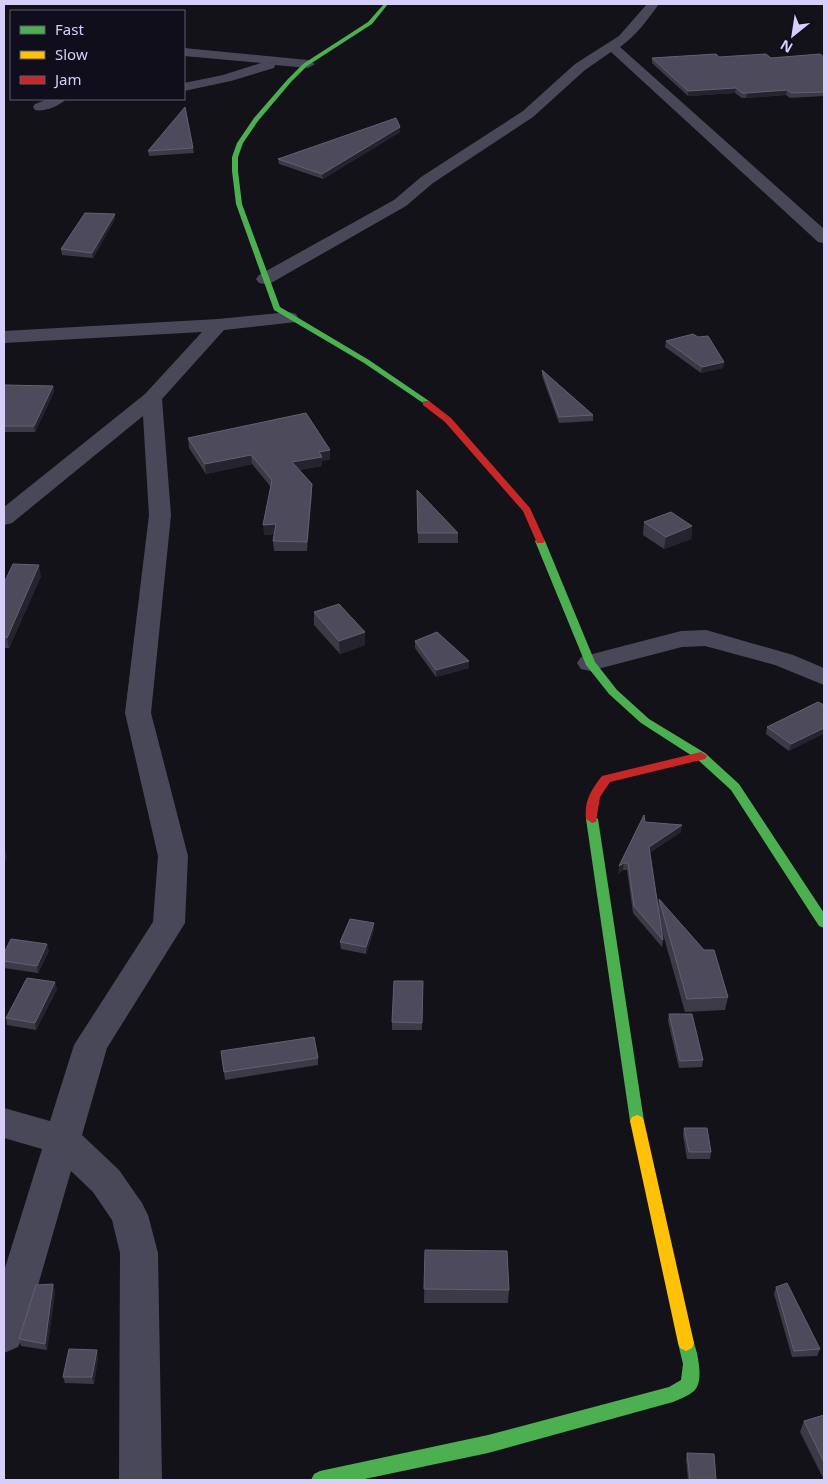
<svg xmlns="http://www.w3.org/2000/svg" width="828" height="1484" font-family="'Noto Sans',sans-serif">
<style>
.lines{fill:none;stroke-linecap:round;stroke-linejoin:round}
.street{fill:#494859;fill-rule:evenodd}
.fast{fill:#4caf50;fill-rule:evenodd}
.slow{fill:#ffc107;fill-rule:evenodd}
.jam{fill:#c62828;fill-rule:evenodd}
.wall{fill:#3d3a48}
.shaded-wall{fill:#25232d}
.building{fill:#4d4a5b;stroke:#635f74}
</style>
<rect width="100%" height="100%" fill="#131218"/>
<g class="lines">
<g class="street">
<path d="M647 4H659C648 19 636 36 620 47L824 229V243L818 242 611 52 585 70 533 117 433 183 406 206 271 283 265 284 259 283 256 279 259 275 394 200 421 177 523 111 575 64 619 36Z"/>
<polygon points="184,48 308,60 315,64 308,68 275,65 274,68 231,81 184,91 184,83 223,75 261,63 184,56"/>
<path d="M48 99H66C60 106 44 112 35 110L33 107 35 104Z"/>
<polygon points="289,312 296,314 298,318 296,322 224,330 162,399 171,515 151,713 188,856 185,923 107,1048 82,1135 119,1170 142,1203 148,1215 158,1253 162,1480 119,1480 120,1253 112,1220 93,1192 71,1171 24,1334 18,1347 4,1353 4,1271 42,1149 4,1138 4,1108 50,1121 74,1045 153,922 158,856 125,713 149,515 143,416 12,523 4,525 4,507 145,394 202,332 4,343 4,331 218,319"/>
<polygon points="706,630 793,655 824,668 824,685 775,665 705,646 682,647 590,671 581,669 577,663 581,657 681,631"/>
</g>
<g class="fast">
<polygon points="384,4 388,4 372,24 307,66 291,82 258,121 243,143 238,157 238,171 242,204 280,307 369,360 429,401 430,403 426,405 364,363 274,310 236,204 232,171 232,157 237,143 254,118 287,80 303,64 368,22"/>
<polygon points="540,538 545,541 595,662 617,690 649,719 705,753 739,784 824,913 824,928 819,926 731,790 697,759 641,723 609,694 586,665 535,541"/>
<polygon points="592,815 598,819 644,1121 642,1125 637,1127 632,1125 630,1121 586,819"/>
<path d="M686 1335 692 1338C697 1349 705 1381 694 1391 688 1396 680 1399 673 1402L488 1453 360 1480H311L314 1474 320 1471 488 1435 669 1387 681 1380 683 1364 678 1343 680 1338Z"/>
</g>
<polygon class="slow" points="637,1115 642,1117 644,1121 694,1343 692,1348 686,1351 680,1348 678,1343 630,1121 632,1117"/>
<g class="jam">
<polygon points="423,401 429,401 451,418 530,508 545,541 543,543 537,543 523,511 445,422 423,405"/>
<path d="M701 752 707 756 705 759 610 782 600 797 596 822 592 823 586 819C584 801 591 790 602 776Z"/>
</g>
</g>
<g class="wall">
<polygon points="719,57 771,58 824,57 824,96 790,98 786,95 746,98 742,98 735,93 688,96 652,63 652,58"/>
<polygon points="400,132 323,179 279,164 278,159"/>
<polygon points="193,148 194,153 149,156 148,151"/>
<polygon points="115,214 115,219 93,258 62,255 61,249"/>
<polygon points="666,341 724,362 723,368 701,373 665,347"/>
<polygon points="542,370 593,415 593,421 559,423 542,376"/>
<polygon points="4,385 53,386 54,392 35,432 4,432"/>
<polygon points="188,438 330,459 322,461 322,466 299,470 312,484 312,494 307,551 274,551 273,541 274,534 264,535 271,487 252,464 206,474 189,448"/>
<polygon points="417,490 458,533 458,543 418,543"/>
<polygon points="644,522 692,526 691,539 664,549 643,535"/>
<polygon points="41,576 9,648 4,648 4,583"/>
<polygon points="314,612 365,632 365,645 340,654 314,625"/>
<polygon points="415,641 469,661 469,668 436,677 415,648"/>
<polygon points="818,702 789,751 766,734 767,727"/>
<polygon points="645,822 681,832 649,853 658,906 659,899 728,997 725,1010 685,1012 661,927 663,940 662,947 633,913 627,870 623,870 618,874"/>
<polygon points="374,930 366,954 341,949 340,942"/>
<polygon points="49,951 38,973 4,968 4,953"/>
<polygon points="423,981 422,1030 392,1030 392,1022"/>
<polygon points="57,989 36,1030 7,1025 6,1018"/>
<polygon points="669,1014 703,1060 702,1067 679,1068 668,1021"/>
<polygon points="221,1051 318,1058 318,1065 225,1080"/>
<polygon points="684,1128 711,1152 710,1159 687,1159 683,1135"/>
<polygon points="425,1250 509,1290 508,1303 424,1303"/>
<polygon points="53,1284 55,1291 47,1350 21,1346 19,1339"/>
<polygon points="776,1287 820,1349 817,1356 792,1357 774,1294"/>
<polygon points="98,1357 94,1384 65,1383 63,1377"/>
<polygon points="824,1415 824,1480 800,1432 804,1421"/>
<polygon points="687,1453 716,1480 688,1480 686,1459"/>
</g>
<g class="shaded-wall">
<polygon points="736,88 735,93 688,96 688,91"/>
<polygon points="787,90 786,95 746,98 747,93"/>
<polygon points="400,127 400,132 323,179 322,174"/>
<polygon points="115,214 115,219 93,258 92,253"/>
<polygon points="724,362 723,368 701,373 702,367"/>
<polygon points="53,386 54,392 35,432 34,426"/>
<polygon points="330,450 330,459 322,461 322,466 292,471 292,462 319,452"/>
<polygon points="251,455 252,464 206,474 205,464"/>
<polygon points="312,484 312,494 307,551 307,542"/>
<polygon points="276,524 276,533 264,535 263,525"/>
<polygon points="692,526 691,539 664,549 666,537"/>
<polygon points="39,565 41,576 9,648 7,638"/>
<polygon points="365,632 365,645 340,654 339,641"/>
<polygon points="469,661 469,668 436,677 436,670"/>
<polygon points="824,728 824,734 789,751 791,744"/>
<polygon points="682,825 681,832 648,854 649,847"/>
<polygon points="4,844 7,859 4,860"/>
<polygon points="624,863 623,870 618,874 619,866"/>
<polygon points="374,923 374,930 366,954 366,947"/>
<polygon points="47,944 49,951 38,973 37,966"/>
<polygon points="55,982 57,989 36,1030 35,1023"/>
<polygon points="53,1284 55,1291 47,1350 45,1344"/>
<polygon points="97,1350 98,1357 94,1384 92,1377"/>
</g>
<g class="building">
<polygon points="716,54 719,57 766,54 771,58 820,54 824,57 824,92 791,93 787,90 747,93 742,93 736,88 688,91 652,58"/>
<polygon points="185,107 193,148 148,151"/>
<polygon points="396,118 400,127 322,174 278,159"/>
<polygon points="85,213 115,214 92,253 61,249"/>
<polygon points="693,334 698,337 708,336 724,362 702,367 666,341"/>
<polygon points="542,370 593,415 559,417"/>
<polygon points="4,385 53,386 34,426 4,426"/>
<polygon points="306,413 330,450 319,452 322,457 292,462 312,484 307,542 273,541 276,524 263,525 272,480 251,455 205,464 188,438"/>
<polygon points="417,490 458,533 418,533"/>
<polygon points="671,512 692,526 666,537 644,522"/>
<polygon points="13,564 39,565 7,638 4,637 4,583"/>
<polygon points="339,604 365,632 339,641 314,612"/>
<polygon points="437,632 469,661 436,670 415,641"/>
<polygon points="818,702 824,705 824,728 791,744 767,727"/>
<polygon points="644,815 645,822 682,825 649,847 663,940 634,906 628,863 624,863 619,866"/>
<polygon points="659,899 704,950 714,950 728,997 687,999"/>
<polygon points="350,919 374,923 366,947 340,942"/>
<polygon points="11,939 47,944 37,966 4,961 4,953"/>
<polygon points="27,978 55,982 35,1023 6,1018"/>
<polygon points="394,981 423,981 422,1023 392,1022"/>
<polygon points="669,1014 692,1014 703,1060 680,1061"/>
<polygon points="314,1037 318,1058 224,1072 221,1051"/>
<polygon points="684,1128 707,1128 711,1152 689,1152"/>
<polygon points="425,1250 507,1251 509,1290 424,1289"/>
<polygon points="787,1283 820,1349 794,1351 776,1287"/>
<polygon points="53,1284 45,1344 19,1339 36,1285"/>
<polygon points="69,1349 97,1350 92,1377 63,1377"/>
<polygon points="824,1415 824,1462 804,1421"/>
<polygon points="687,1453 714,1454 716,1480 690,1480"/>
</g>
<rect width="828" height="1484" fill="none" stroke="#d7cff9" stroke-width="10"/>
<rect x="10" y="10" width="175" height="90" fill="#110e1c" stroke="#605b74"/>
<rect x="20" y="26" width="25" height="8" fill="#4caf50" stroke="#605b74"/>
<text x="55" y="35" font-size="15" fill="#d7cff9">Fast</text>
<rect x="20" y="51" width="25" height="8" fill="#ffc107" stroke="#605b74"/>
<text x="55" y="60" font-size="15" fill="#d7cff9">Slow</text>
<rect x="20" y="76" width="25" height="8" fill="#c62828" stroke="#605b74"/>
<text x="55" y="85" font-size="15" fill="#d7cff9">Jam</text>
<g transform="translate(793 35) rotate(210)" stroke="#110e1c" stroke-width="4" paint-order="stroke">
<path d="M0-4L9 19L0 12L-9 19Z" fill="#d7cff9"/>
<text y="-8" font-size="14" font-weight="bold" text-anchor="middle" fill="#d7cff9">N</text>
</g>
</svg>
